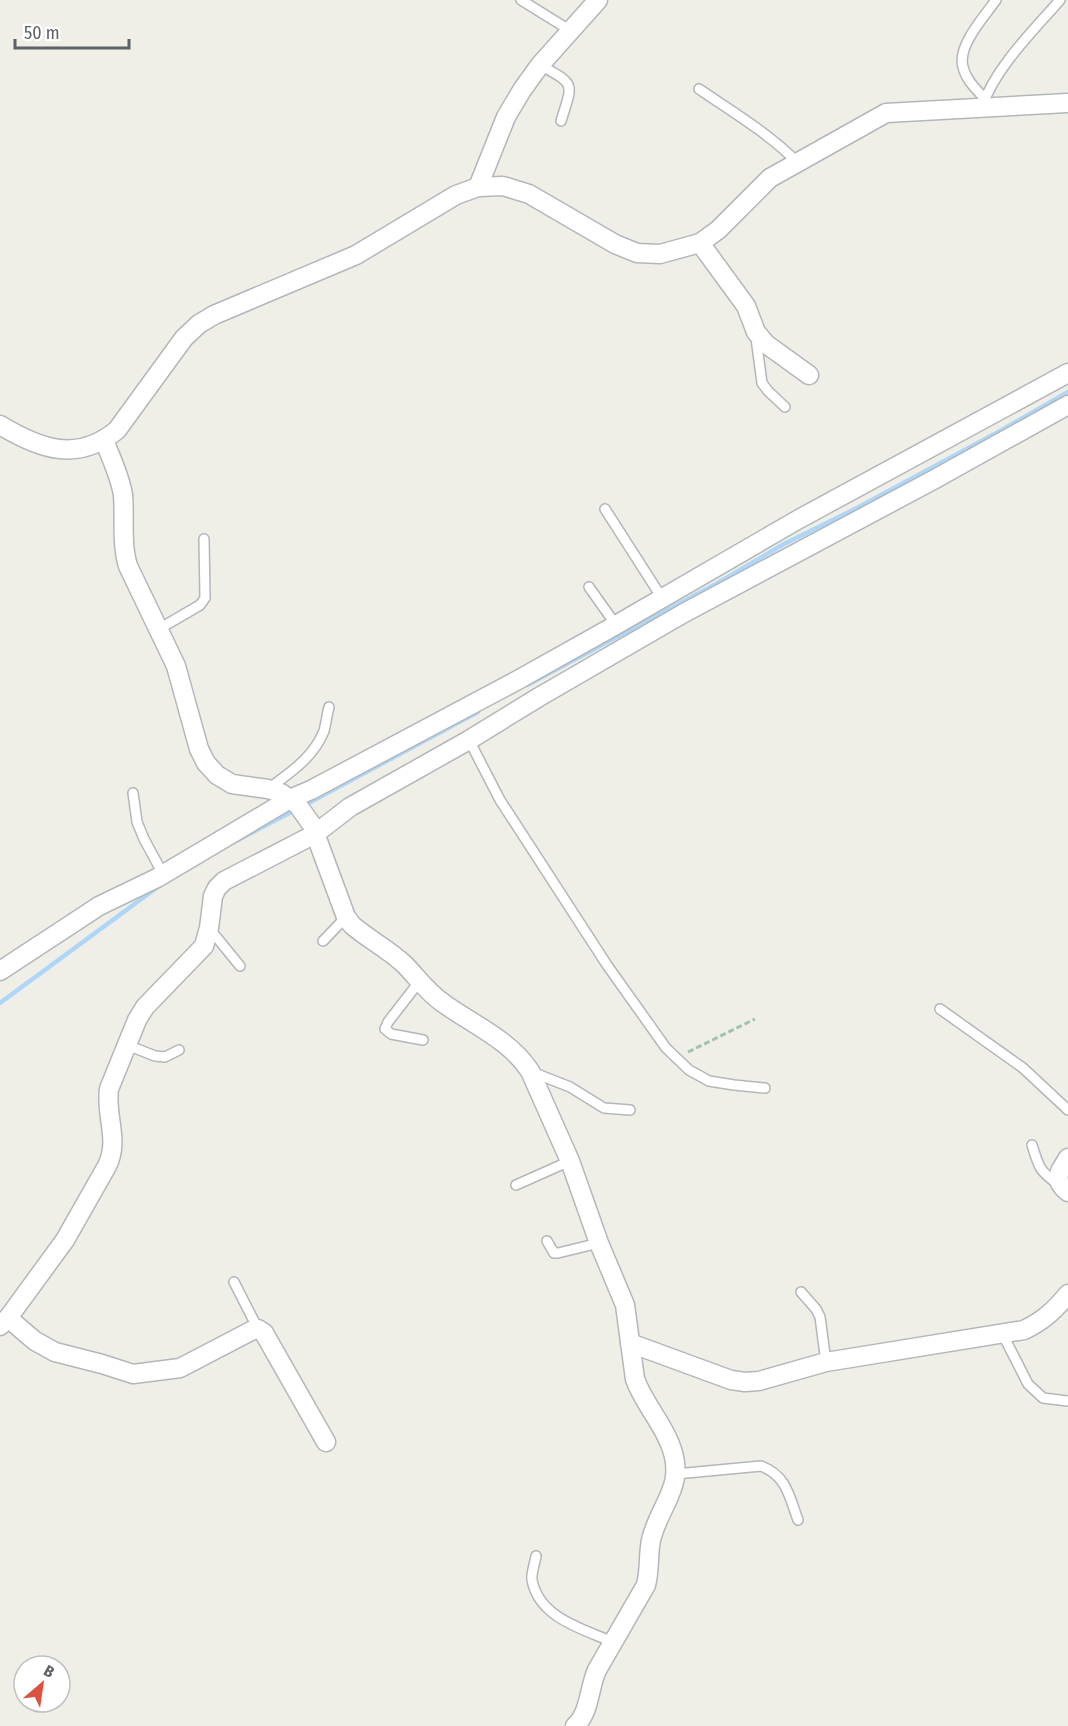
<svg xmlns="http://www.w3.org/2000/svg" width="1068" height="1726" font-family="'Fira Sans Condensed',sans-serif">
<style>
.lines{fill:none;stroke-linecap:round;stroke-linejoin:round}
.stream{stroke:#aed6f8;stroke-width:4.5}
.service-casing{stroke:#b4b7ba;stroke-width:12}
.minor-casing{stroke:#b4b7ba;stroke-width:21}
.path{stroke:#9fc5ac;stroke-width:3;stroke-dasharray:6 3;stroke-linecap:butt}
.service{stroke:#fff;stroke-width:9}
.minor{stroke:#fff;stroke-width:18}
</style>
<rect width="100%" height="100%" fill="#efeee7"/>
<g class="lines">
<g class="stream">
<polyline points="527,685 716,584 784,544 857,508 1000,431 1068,392"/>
<polyline points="303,806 478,712"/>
<polyline points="236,841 295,810"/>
<polyline points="0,1003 159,886"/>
</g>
<g class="service-casing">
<g id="service">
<polyline points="521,0 571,31"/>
<path d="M540 65C576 85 573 82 561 121"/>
<path d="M699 89C733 112 768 133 797 162"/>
<path d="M985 99C976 89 966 80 963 67 957 46 984 17 996 0"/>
<path d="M982 107C995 68 1033 31 1060 0"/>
<polyline points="756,338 762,383 768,391 785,407"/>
<polyline points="605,509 662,598"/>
<polyline points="589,587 616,625"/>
<polyline points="159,629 200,605 205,598 204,539"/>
<polyline points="469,740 500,800 607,965 666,1048 689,1070 709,1081 734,1085 765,1088"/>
<path d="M268 789C291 772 313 758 324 731 326 723 327 715 329 707"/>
<polyline points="133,793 137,822 144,839 163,874"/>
<polyline points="209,928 240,966"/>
<polyline points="323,941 346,917"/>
<polyline points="419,982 388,1022 385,1029 391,1034 423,1040"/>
<polyline points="940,1009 1023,1068 1068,1110"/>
<polyline points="127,1045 155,1056 165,1057 179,1050"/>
<polyline points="532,1072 570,1087 604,1108 630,1110"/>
<path d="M1032 1145C1039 1167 1039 1171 1058 1184"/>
<polyline points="516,1185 570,1161"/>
<polyline points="547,1241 554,1253 558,1253 599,1243"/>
<polyline points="234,1282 258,1329"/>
<polyline points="801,1292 816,1309 820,1317 826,1362"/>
<polyline points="1002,1333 1028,1384 1043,1398 1068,1401"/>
<path d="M676 1474 761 1466C787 1476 789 1496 798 1520"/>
<path d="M536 1556C535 1563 531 1573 532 1580 539 1618 583 1629 613 1642"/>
</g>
</g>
<g class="minor-casing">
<g id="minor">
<polyline points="478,187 506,117 522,90 540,65 598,0"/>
<polyline points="700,243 746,306 756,332 766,344 809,375"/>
<path d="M0 425C40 449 77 463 117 430L184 338 199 324 214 315 356 255 456 195 478 187 503 186 529 194 615 244 637 253 660 254 700 243 718 230 770 178 886 113 1068 103"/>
<path d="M104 440C111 458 120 476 123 495 125 518 121 543 128 566L176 666 199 749 206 763 217 775 232 784 268 789 281 793 297 804 312 825 346 917 352 925C368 939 388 949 404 964 417 977 427 992 443 1003 472 1024 510 1040 530 1071L570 1161 599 1243 625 1305 635 1379C643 1402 661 1421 670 1444 687 1486 660 1503 651 1540 648 1555 650 1570 646 1585L597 1670C589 1687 590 1713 575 1726"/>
<polyline points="0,971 99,906 157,878 290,799 311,790 516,681 616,625 799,519 1068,373"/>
<path d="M1068 1158C1059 1173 1052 1179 1068 1192"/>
<polyline points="8,1318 35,1341 55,1352 102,1364 133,1374 180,1368 253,1330 258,1329 264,1333 326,1442"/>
<path d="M0 1326 8 1318 65 1240 107 1166C120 1140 105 1116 109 1089L137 1020 145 1007 204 946 209 928 213 896 217 888 224 881 315 834 350 807 469 740 539 697 684 613 935 479 1068 405"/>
<path d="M630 1343 731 1380 745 1382 759 1381 826 1362 1024 1330C1043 1321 1055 1310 1068 1294"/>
</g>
</g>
<polyline class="path" points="688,1052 755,1019"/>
<use href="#service" class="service"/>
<use href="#minor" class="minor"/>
</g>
<g transform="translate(42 1684) rotate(29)"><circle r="28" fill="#ffffff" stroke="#bfc0c2" stroke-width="1.5"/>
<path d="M0-4.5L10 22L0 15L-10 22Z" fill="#dc5141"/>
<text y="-9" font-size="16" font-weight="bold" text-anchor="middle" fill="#5e6266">B</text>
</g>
<path d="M15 39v9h114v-9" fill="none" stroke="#5e6266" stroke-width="3"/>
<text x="24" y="39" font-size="18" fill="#5e6266" stroke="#ffffff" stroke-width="4.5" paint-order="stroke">50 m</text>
</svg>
